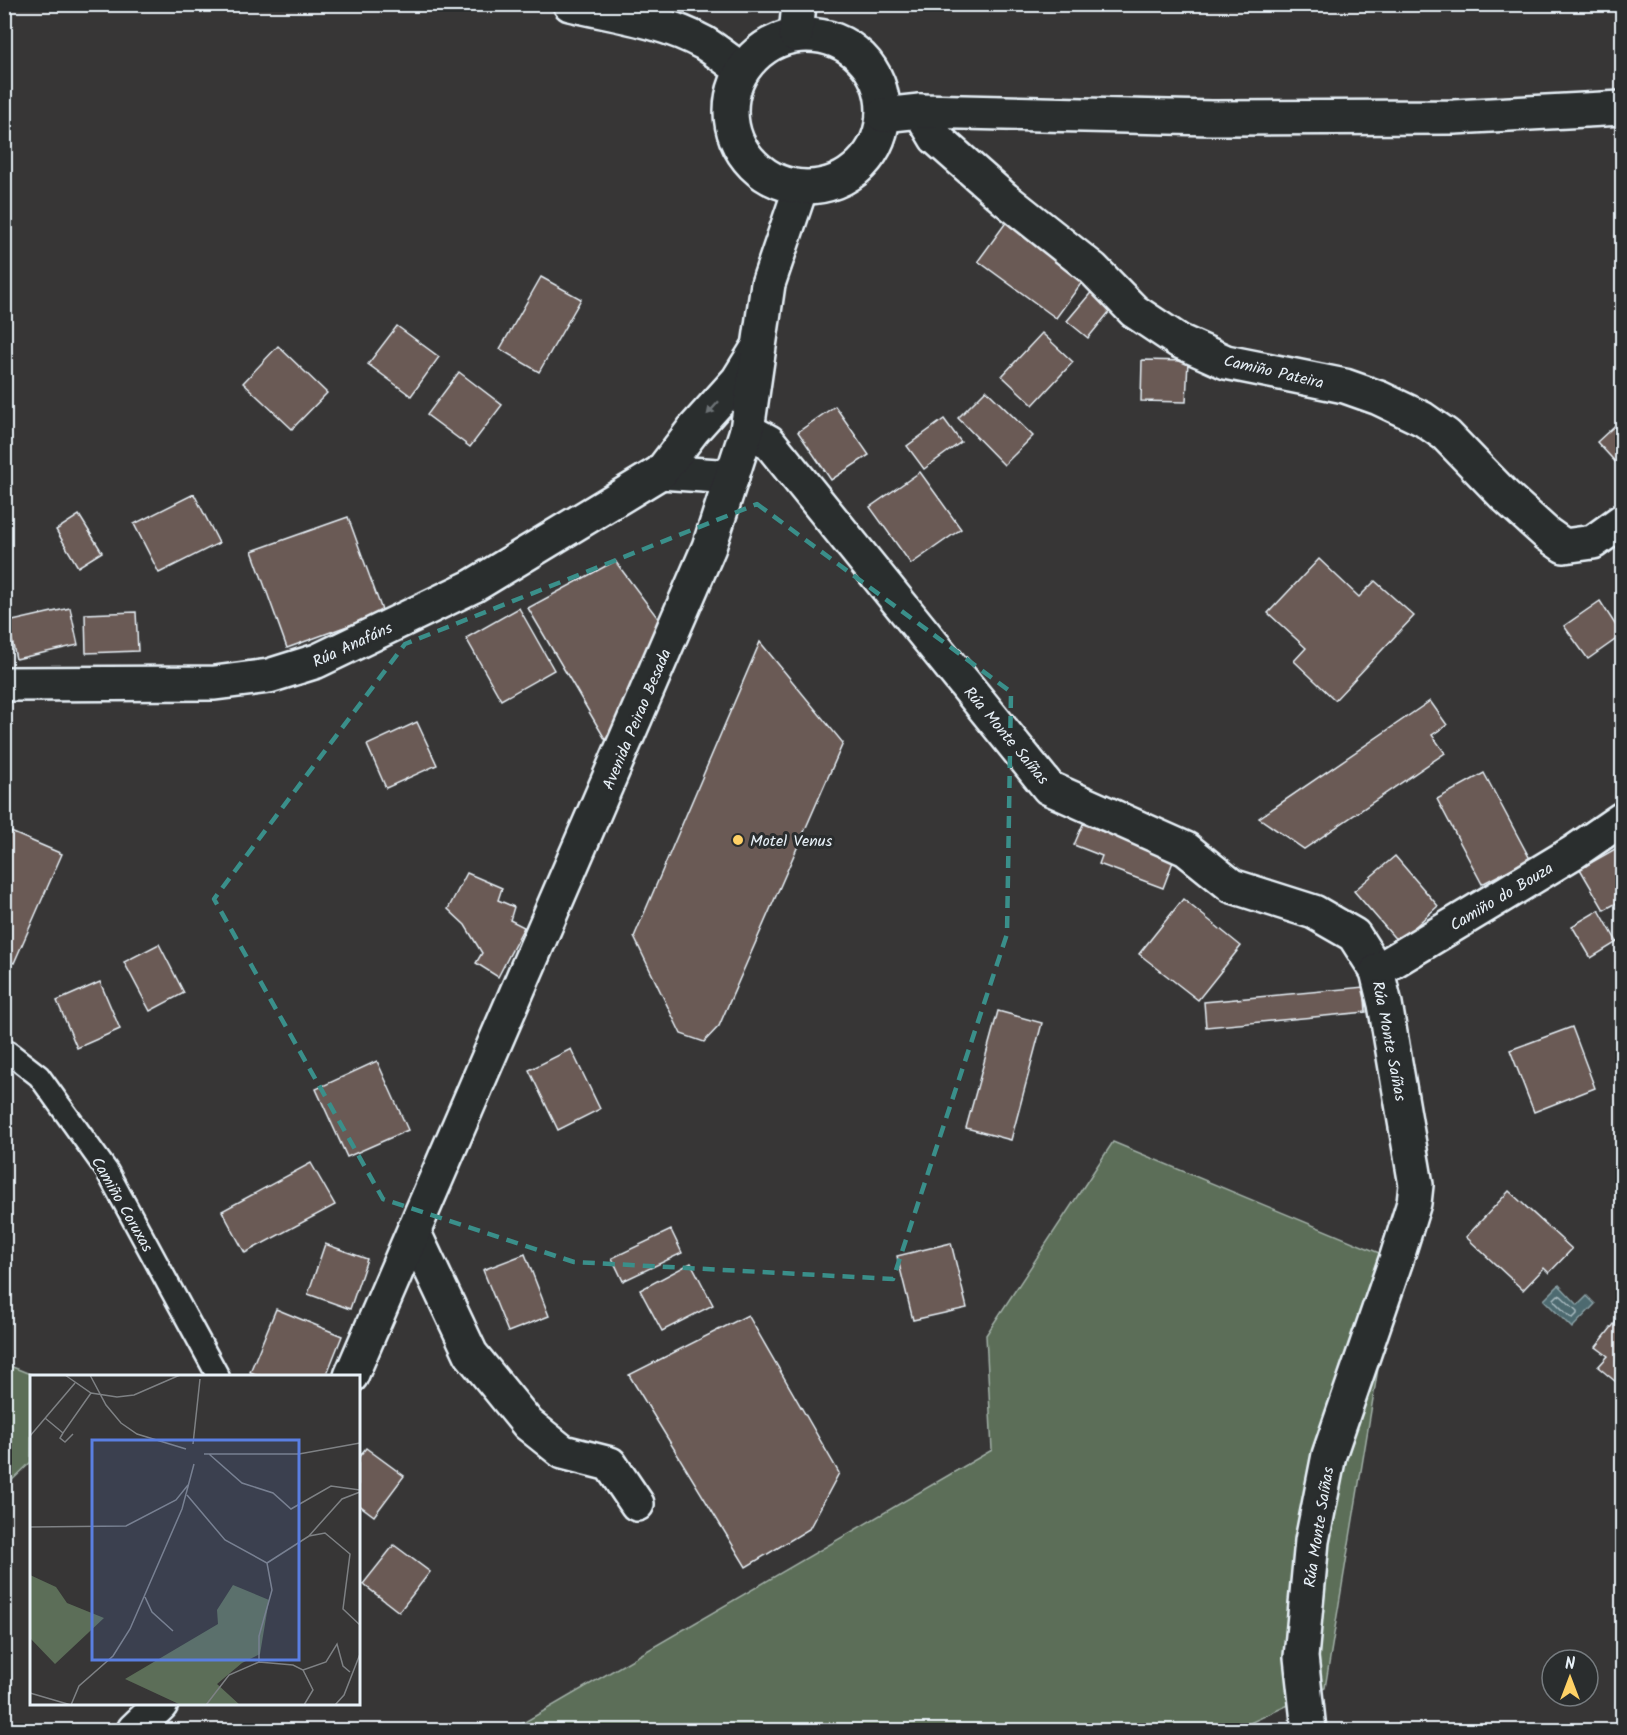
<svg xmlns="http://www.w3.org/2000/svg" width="1627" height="1735" font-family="Kalam,sans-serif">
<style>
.green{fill:#5c6e58;stroke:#a2b0a8;stroke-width:1.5}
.water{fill:#4d6b6f;stroke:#8ba1a6;stroke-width:1.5}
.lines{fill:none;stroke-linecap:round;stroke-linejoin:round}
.shore{stroke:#aabbc1;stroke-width:1.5}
.building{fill:#6b5a54;stroke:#e8f1f8;stroke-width:1.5}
.service-casing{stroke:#e8f1f8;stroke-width:26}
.minor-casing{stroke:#e8f1f8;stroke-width:38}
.tertiary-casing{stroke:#e8f1f8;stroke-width:38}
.secondary-casing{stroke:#e8f1f8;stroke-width:38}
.service{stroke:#2a2d2e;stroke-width:21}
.minor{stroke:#2a2d2e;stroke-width:33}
.tertiary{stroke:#2a2d2e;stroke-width:33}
.secondary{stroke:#2a2d2e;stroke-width:33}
.oneway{fill:#6c7275}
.marked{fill:none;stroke:#3a8f8a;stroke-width:4.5;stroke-dasharray:12 8;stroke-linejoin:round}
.poi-dot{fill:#ffd166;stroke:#2a2d2e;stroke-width:2}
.labels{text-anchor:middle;stroke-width:6;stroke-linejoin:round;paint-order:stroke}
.street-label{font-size:16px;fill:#e8f1f8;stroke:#2a2d2e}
.poi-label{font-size:16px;fill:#e8f1f8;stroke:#2a2d2e;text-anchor:start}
.inset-road{fill:none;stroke:#7e8184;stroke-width:1.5}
.view{fill:#5a7fe2;fill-opacity:0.15;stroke:#5a7fe2;stroke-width:3}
.inset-edge{fill:none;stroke:#e8f1f8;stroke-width:3}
</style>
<rect width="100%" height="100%" fill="#373636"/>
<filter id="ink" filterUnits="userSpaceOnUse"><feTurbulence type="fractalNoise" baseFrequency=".0167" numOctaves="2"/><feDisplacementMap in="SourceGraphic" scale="12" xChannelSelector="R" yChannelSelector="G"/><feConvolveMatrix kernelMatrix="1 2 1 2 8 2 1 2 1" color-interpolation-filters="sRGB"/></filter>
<g filter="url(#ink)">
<g class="green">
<polygon points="1113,1142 1396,1260 1325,1688 1235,1730 511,1730 992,1450 986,1335"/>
<polygon points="5,1364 35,1376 32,1376 31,1462 5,1487"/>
</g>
<polygon class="water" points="1559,1285 1578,1305 1587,1296 1595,1304 1572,1328 1544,1300"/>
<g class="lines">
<polygon class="shore" points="1558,1295 1561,1296 1577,1311 1577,1314 1573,1318 1570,1317 1555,1302 1554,1299"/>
</g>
<g class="building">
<polygon points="696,4 751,4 750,11"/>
<polygon points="1010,217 1088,274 1056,318 978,261"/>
<polygon points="541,277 581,299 539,372 500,349"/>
<polygon points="1094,289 1114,306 1088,338 1067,321"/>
<polygon points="397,326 439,357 411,396 368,364"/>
<polygon points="1042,333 1073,362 1033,405 1002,376"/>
<polygon points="278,346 327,393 292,429 243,383"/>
<polygon points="1142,360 1188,361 1186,402 1141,401"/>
<polygon points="459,372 502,405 470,447 427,415"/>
<polygon points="986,390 1033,436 1004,465 958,418"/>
<polygon points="835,406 869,455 831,480 798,432"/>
<polygon points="944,419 961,442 924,469 907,446"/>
<polygon points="1622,419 1622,469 1597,442"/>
<polygon points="920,472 961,529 911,564 870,507"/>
<polygon points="194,494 219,543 159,573 134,524"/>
<polygon points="79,515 102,552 78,567 56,530"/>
<polygon points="348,517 383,613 287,648 252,551"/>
<polygon points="1319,559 1359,597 1375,581 1414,616 1335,700 1294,661 1306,648 1268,613"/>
<polygon points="615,561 660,621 608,744 528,608"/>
<polygon points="4,598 12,611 4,615"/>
<polygon points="1600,601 1622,635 1588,659 1564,626"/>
<polygon points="70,608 78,645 16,659 8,622"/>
<polygon points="519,608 554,670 501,700 466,638"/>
<polygon points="136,612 138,651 86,653 85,614"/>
<polygon points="760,642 843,743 719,1026 704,1042 681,1034 634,937"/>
<polygon points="1430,701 1447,725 1432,735 1445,753 1304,849 1259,818"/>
<polygon points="417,722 437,765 386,788 367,745"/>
<polygon points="1484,773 1530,859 1482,884 1437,799"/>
<polygon points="1083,824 1174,859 1163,888 1099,864 1102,856 1074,845"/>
<polygon points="4,829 62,854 14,963 4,959"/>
<polygon points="1622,845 1622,902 1622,900 1604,910 1580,869"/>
<polygon points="1395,856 1438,906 1398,942 1354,891"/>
<polygon points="467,873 502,888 498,900 514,907 510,920 524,927 498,977 476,963 482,953 465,925 448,909"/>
<polygon points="1183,899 1241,946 1198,1000 1139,954"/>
<polygon points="1599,910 1617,942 1591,958 1572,926"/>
<polygon points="159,944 184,993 150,1011 124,962"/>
<polygon points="100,982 120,1029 77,1048 57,1001"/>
<polygon points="1364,987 1366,1012 1206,1027 1204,1002"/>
<polygon points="998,1011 1042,1023 1011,1140 966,1128"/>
<polygon points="1572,1027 1595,1088 1534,1112 1510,1050"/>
<polygon points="571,1049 600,1109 558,1130 529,1070"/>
<polygon points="377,1061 408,1130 347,1157 316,1089"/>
<polygon points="311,1163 335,1205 245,1253 222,1211"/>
<polygon points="1509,1191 1572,1249 1549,1273 1544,1268 1523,1290 1466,1237"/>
<polygon points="671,1230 682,1253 623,1281 612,1258"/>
<polygon points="951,1243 967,1308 913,1320 897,1256"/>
<polygon points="325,1244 367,1259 350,1309 308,1294"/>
<polygon points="525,1254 549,1316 508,1332 483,1270"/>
<polygon points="691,1263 713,1305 662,1331 640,1290"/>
<polygon points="276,1309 342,1336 326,1376 261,1376 250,1372"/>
<polygon points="1622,1314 1622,1387 1598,1367 1608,1356 1596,1347"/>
<polygon points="748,1315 839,1473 809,1529 746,1567 629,1375"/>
<polygon points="366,1448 404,1476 374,1516 358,1504 358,1458"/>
<polygon points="394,1545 430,1572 399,1612 363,1584"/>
</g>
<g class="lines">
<g class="service-casing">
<polyline id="service" points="4,1052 8,1052 39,1076 107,1171 218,1376"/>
</g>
<g class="minor-casing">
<g id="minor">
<path d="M570 4C616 15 662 20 704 43 717 51 729 61 742 70"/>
<polyline points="920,111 936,138 1005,199 1093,269 1134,311 1179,341 1226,362 1345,386 1379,398 1423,419 1446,435 1504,495 1547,534 1564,546 1593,542 1622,521"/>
<polyline points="747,430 769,442 1049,788 1186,849 1232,886 1314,912 1354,935 1377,971 1385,1004 1416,1185 1414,1203 1396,1260 1329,1455 1312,1541 1301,1657 1309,1730"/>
<polyline points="1377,971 1574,852 1622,819"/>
<polyline points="414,1233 471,1354 528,1424 563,1452 610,1464 637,1504"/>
</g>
</g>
<g class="tertiary-casing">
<g id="tertiary">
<polyline points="661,472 732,477"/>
<polyline points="4,684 215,683 269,676 317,661 473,586 661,472 693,430 738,380 756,351"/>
<polyline points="351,1376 709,547 747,430 768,284 801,187"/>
<polyline points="134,1730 161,1704"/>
</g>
</g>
<g class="secondary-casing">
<g id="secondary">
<circle cx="807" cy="111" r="76"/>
<polyline points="796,35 799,4"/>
<polyline points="883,115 920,111 1212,118 1454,117 1622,108"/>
</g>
</g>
<use href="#service" class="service"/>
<use href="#minor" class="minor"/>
<use href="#tertiary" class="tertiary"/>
<use href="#secondary" class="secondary"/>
</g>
<defs><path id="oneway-solid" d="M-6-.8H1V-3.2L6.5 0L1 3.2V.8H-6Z" transform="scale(1.5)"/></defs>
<use class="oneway" href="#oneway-solid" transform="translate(713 408) rotate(132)"/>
</g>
<path class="marked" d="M757 504 1011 692 1007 934 893 1279 574 1262 383 1199 214 899 405 644Z"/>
<circle class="poi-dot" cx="738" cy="840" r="6"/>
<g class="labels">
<g class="street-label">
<text transform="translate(1274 371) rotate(13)" y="6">Camiño Pateira</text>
<text transform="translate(352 644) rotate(-25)" y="6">Rúa Anafáns</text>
<text transform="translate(636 719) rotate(-67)" y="6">Avenida Peirao Besada</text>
<text transform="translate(1007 735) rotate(50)" y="6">Rúa Monte Saíñas</text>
<text transform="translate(1501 896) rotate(-31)" y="6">Camiño do Bouza</text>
<text transform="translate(1390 1041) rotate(79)" y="6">Rúa Monte Saíñas</text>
<text transform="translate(123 1204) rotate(60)" y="6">Camiño Coruxas</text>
<text transform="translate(1318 1527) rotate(-81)" y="6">Rúa Monte Saíñas</text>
</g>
<g class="poi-label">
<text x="750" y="846">Motel Venus</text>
</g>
</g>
<g transform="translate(30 1375)">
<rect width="330" height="330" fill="#373636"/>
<path d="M0 200 26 212 37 228 74 243 25 289 0 263ZM203 210 239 225 230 279 212 288 187 309 210 330H151L95 304 188 249 187 235Z" fill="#5c6e58"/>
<path class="inset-road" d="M35 0 61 18 87 22 104 20 150 0M60 0 76 30 91 48 107 59 156 74M15 43 33 58 61 18M33 58 30 63 35 67 43 59M0 61 45 8M163 69 170 4M174 79H269L330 68M179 79 212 108 243 118 261 134 301 111 330 115M157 120 195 165 237 188 242 215 229 261V287M0 152 96 151 146 125 158 110M278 162 312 124 330 117M237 188 279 161 295 158 320 179 313 234 330 250M115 222 122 237 143 256M273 295 296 287 307 269 313 291 320 297M0 318 41 330M41 330 49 311 83 281 100 254 152 134 164 89M176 330 199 300 229 287 263 290 273 295 283 315 274 330M305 330 314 320 330 279"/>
<path class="view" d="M62 65H269V285H62Z"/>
<rect width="330" height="330" class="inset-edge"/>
</g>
<rect width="1627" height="1735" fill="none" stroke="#2a2d2e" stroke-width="24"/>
<rect x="12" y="12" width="1603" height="1711" fill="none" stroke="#e8f1f8" stroke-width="2" filter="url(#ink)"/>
<g transform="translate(1570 1678)"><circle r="28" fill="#2a2d2e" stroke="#767b7f" stroke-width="1.5"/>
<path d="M0-4.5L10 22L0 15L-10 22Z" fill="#ffd166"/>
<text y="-9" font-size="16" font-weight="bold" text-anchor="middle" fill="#e8f1f8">N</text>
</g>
</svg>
